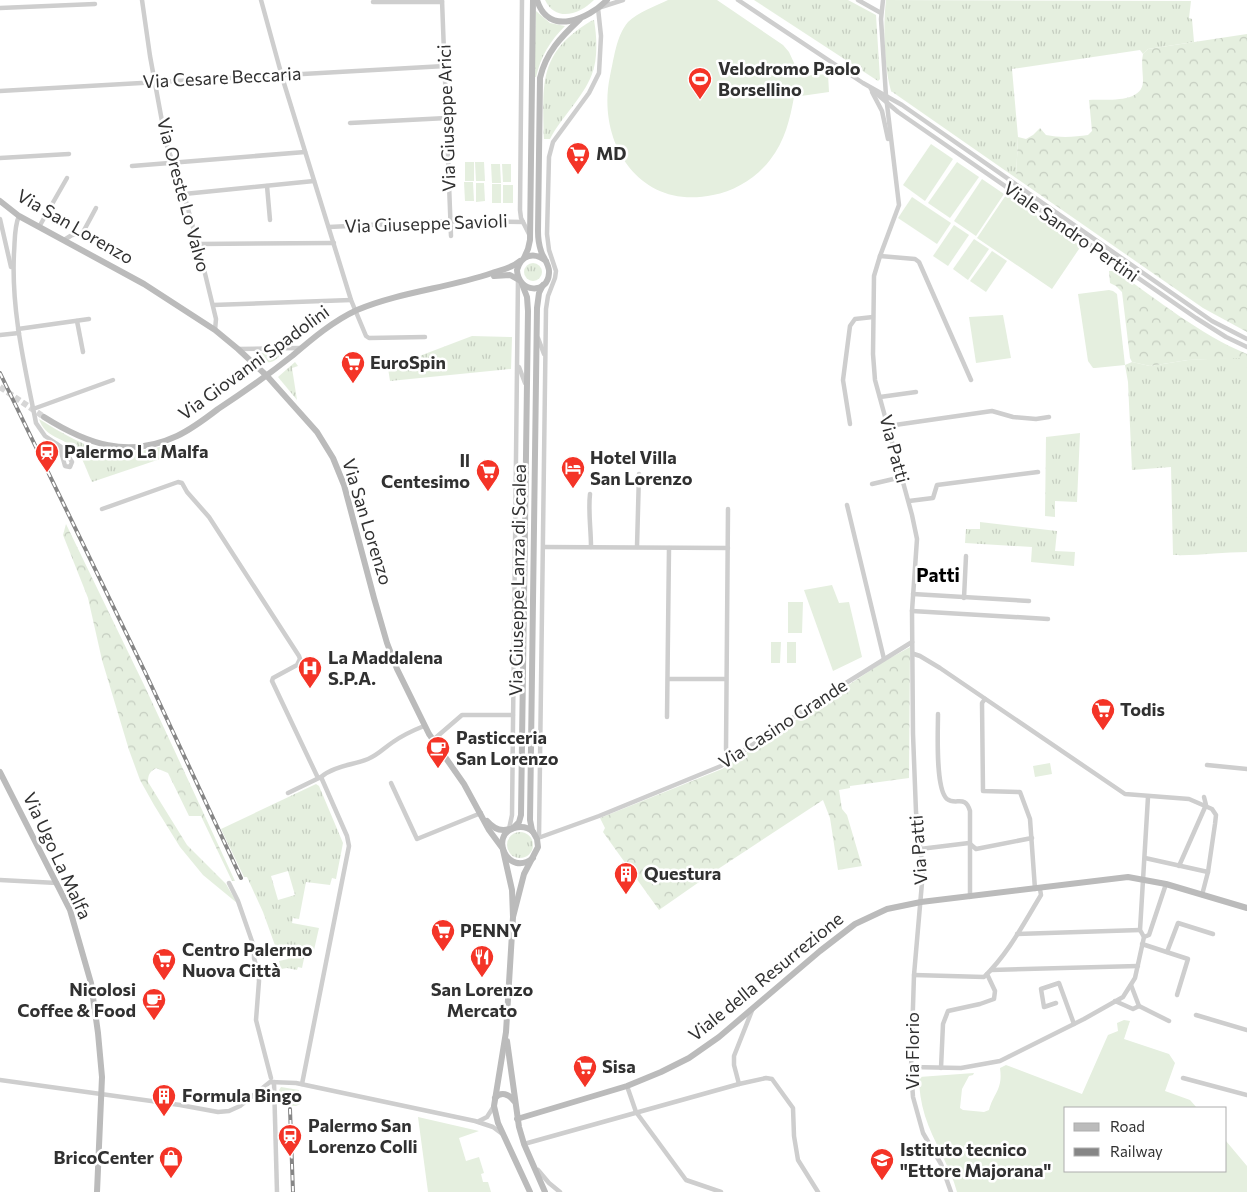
<svg xmlns="http://www.w3.org/2000/svg" width="1247" height="1192" font-family="Commissioner,sans-serif">
<style>
.grass{fill:url(#grass-tufts);fill-rule:evenodd}
.forest{fill:url(#forest-crowns)}
.garden{fill:#e5efdf}
.lines{fill:none;stroke-linecap:round;stroke-linejoin:round}
.secondary-tunnel{stroke:#d6d6d6;stroke-width:6;stroke-dasharray:6 3;stroke-linecap:butt}
.street{stroke:#cecece;stroke-width:4.5}
.secondary{stroke:#bbb;stroke-width:6}
.rail-casing{stroke:#868686;stroke-width:4}
.rail{stroke:#fff;stroke-width:2;stroke-dasharray:5.5;stroke-linecap:butt}
.labels{text-anchor:middle;stroke-width:5;stroke-linejoin:round;paint-order:stroke}
.poi-label{font-size:18px;font-weight:bold;fill:#313131;stroke:#fff;text-anchor:start}
.street-label{font-size:18px;fill:#313131;stroke:#fff}
.neighbourhood-label{font-size:19px;font-weight:bold;fill:#000;stroke:#fff}
</style>
<defs>
<pattern id="grass-tufts" width="24" height="20" patternUnits="userSpaceOnUse" patternTransform="scale(1.25)"><rect width="24" height="20" fill="#e5efdf"/><path d="M3 7l-1-3M5 7V3M7 7l1-3M15 17l-1-3M17 17v-4M19 17l1-3" fill="none" stroke="#c5cdc0"/></pattern>
<pattern id="forest-crowns" width="20" height="18" patternUnits="userSpaceOnUse" patternTransform="scale(1.25)"><rect width="20" height="18" fill="#e5efdf"/><path d="M2 6a3 3 0 1 1 6 0M12 15a3 3 0 1 1 6 0" fill="none" stroke="#c5cdc0"/></pattern>
</defs>
<rect width="100%" height="100%" fill="#fff"/>
<g class="grass">
<path d="M545 0H594C580 14 556 23 545 0Z"/>
<polygon points="754,0 848,0 876,15 880,79 878,81"/>
<path d="M886 0 1191 1 1189 18 1192 19 1194 42 1148 49 1143 54 1140 50 1012 69 1018 137 1016 178 891 91C884 66 883 26 886 0Z"/>
<path d="M536 11 550 23 565 26C550 41 541 56 536 77H534Z"/>
<path d="M594 20C597 37 598 59 592 74 583 98 562 116 550 139H544C543 83 538 53 591 21Z"/>
<circle cx="533" cy="272" r="9"/>
<polygon points="472,336 512,337 511,369 390,381 388,368"/>
<path d="M280 352 282 353C275 363 266 366 257 357L259 353Z"/>
<path d="M1227 358H1247V552C1222 552 1197 556 1173 555L1171 467 1132 470 1128 382 1125 365 1132 362 1150 366 1188 360Z"/>
<polygon points="295,362 298,366 292,368 297,400 278,377"/>
<path d="M39 419C89 450 113 461 171 444L175 454 92 482C87 472 83 457 75 449 63 437 45 438 39 419Z"/>
<polygon points="1080,433 1077,502 1055,501 1055,517 1045,516 1046,437"/>
<polygon points="980,522 1057,531 1055,551 1075,552 1074,566 1031,562 1032,547 965,543 966,529 980,529"/>
<path d="M316 784 319 786 343 843 336 879 332 878 330 885 306 882 299 919 293 918 292 923 319 928 314 950 306 949 302 968 298 967 297 970 287 968 281 969 279 961 288 959 286 950 277 951 263 912 247 877H244L221 829ZM288 871 295 895 278 900 271 876Z"/>
<circle cx="520" cy="845" r="13"/>
<polygon points="281,1087 299,1090 300,1104 296,1106 281,1105 279,1090"/>
</g>
<g class="forest">
<path d="M1247 34V332L1203 308 1016 178 1018 137 1026 139 1033 135 1040 128 1046 135C1060 138 1075 137 1088 135L1092 131 1089 100C1105 99 1143 104 1143 81 1143 72 1141 63 1143 54L1148 49Z"/>
<path d="M1109 271H1116C1158 300 1199 334 1247 354V358L1188 360 1150 366 1132 362 1130 358 1122 292 1116 286 1110 283Z"/>
<path d="M66 524 145 687 235 881H232L201 816H189L168 773 156 768C150 772 148 774 148 782L187 845 226 884 237 903 203 875 180 847 154 805 140 780 129 750 102 660 88 598 63 535Z"/>
<polygon points="910,647 909,778 850,786 850,788 839,790 842,809 847,815 862,866 838,870 830,818 823,800 712,873 659,910 603,832 605,828 600,818 722,769 883,662"/>
</g>
<g class="garden">
<path d="M668 0H717L783 45 789 52 800 76 828 74 829 92 794 97C790 119 785 141 770 160 756 178 735 191 713 195 639 211 596 142 610 76 614 59 616 36 628 22 638 12 656 6 668 0Z"/>
<polygon points="931,144 953,159 925,201 903,185"/>
<rect x="465" y="162" width="9" height="19"/>
<polygon points="475,162 484,162 485,181 476,181"/>
<polygon points="957,162 979,177 950,218 928,203"/>
<polygon points="491,164 500,164 501,183 492,183"/>
<polygon points="502,164 511,164 511,182 503,182"/>
<polygon points="982,179 1004,194 976,236 954,221"/>
<polygon points="464,182 473,182 474,201 465,201"/>
<polygon points="476,183 484,183 485,201 476,202"/>
<rect x="492" y="184" width="9" height="19"/>
<rect x="503" y="185" width="10" height="18"/>
<polygon points="1006,195 1081,246 1052,289 977,238"/>
<polygon points="912,197 951,223 937,244 898,218"/>
<polygon points="954,225 969,235 948,266 933,256"/>
<polygon points="974,239 989,249 968,280 953,269"/>
<polygon points="992,251 1007,261 986,292 970,281"/>
<polygon points="1109,290 1113,291 1117,294 1125,365 1095,368 1093,368 1088,361 1078,294"/>
<polygon points="1003,315 1011,358 976,363 969,317"/>
<polygon points="832,585 839,603 849,602 862,657 833,671 804,590"/>
<polygon points="788,602 803,602 802,633 788,633"/>
<polygon points="771,642 781,642 780,663 771,663"/>
<rect x="787" y="642" width="9" height="21"/>
<polygon points="1050,763 1052,774 1035,777 1033,766"/>
<path d="M1124 1020 1130 1021 1124 1039 1169 1054 1175 1063 1165 1091 1190 1100 1197 1108H1066V1171H1226V1141L1247 1166V1192H957C950 1165 933 1142 925 1116 921 1103 919 1090 919 1077L974 1073 973 1075 969 1076 962 1089 960 1108 963 1110 984 1112 989 1110C994 1092 1003 1090 1000 1068L1006 1065 1082 1094 1108 1035 1118 1031 1117 1023Z"/>
<polygon points="418,1117 479,1131 459,1138 466,1161 479,1157 484,1173 481,1174 483,1182 488,1182 491,1192 428,1192"/>
</g>
<g class="lines">
<polyline class="secondary-tunnel" points="0,387 44,417"/>
<g class="street">
<polyline points="142,0 150,56 166,143 184,194 201,257 216,319 215,330"/>
<polyline points="261,0 283,80 351,300 366,336 369,338 425,337"/>
<polyline points="442,0 451,236"/>
<polyline points="522,0 520,210 521,218 529,234"/>
<polyline points="738,0 863,83 902,105 1212,321 1247,339"/>
<polyline points="858,0 881,13"/>
<polyline points="883,0 881,19 886,96 899,205 880,256 874,276 873,354 875,380 912,515 917,539 912,611 913,734 916,812 923,871 914,975 911,1069 913,1097 923,1133 941,1164 951,1192"/>
<polyline points="373,2 442,2"/>
<polyline points="0,8 95,4"/>
<polyline points="871,89 898,112 1196,318 1226,337 1247,347"/>
<polyline points="0,91 445,66"/>
<polyline points="872,92 882,111 888,139"/>
<polyline points="350,123 447,118"/>
<polyline points="0,158 69,154"/>
<polyline points="132,166 305,152"/>
<polyline points="267,186 270,220"/>
<polyline points="184,194 314,181"/>
<path d="M19 216C14 227 15 241 14 253 11 311 25 367 36 423L45 436 63 448 72 462 70 467 65 466 60 448 57 444"/>
<polyline points="0,219 11,267"/>
<polyline points="39,227 67,178"/>
<polyline points="329,227 450,221 523,222"/>
<polyline points="64,240 72,235 82,234 96,208"/>
<polyline points="198,244 334,243"/>
<polyline points="880,256 915,259 919,262 971,380"/>
<polyline points="213,305 351,300"/>
<polyline points="77,321 83,352"/>
<polyline points="18,329 89,319"/>
<polyline points="0,335 19,333"/>
<polyline points="538,338 544,354"/>
<polyline points="238,349 300,348"/>
<polyline points="519,367 525,383"/>
<polyline points="880,397 916,392"/>
<polyline points="33,409 113,380"/>
<polyline points="850,424 843,380 850,326 855,319 873,317"/>
<polyline points="888,426 992,411 1013,417 1036,419 1049,417"/>
<polyline points="872,484 902,477"/>
<path d="M590 494C588 511 591 529 591 547"/>
<polyline points="909,501 933,498 937,485 1038,472"/>
<polyline points="847,505 884,659"/>
<polyline points="102,509 178,482 182,483 187,492 209,517 299,656 300,659 297,665 273,678 272,681 318,778"/>
<polyline points="728,509 726,749 728,761"/>
<polyline points="544,547 728,548"/>
<polyline points="637,547 639,474"/>
<polyline points="913,594 1029,601"/>
<polyline points="964,598 966,556"/>
<polyline points="912,611 1048,619"/>
<polyline points="914,654 920,656 940,668 1125,794 1189,799 1212,809 1216,815 1215,824 1208,872 1202,895"/>
<polyline points="668,679 726,679"/>
<polyline points="985,699 982,703 983,791 1020,792 1030,819 1035,889"/>
<path d="M938 714C938 731 935 789 947 799 956 806 965 794 970 811V897"/>
<polyline points="667,717 669,548"/>
<polyline points="433,740 462,715 513,715"/>
<polyline points="1207,765 1247,769"/>
<path d="M321 777C334 766 353 765 368 759 378 755 384 748 393 742 403 735 414 730 424 726"/>
<polyline points="391,783 417,839 481,813"/>
<polyline points="288,793 321,777 347,836 349,846 302,1084"/>
<polyline points="509,829 512,815 518,278"/>
<polyline points="539,837 546,309 548,296 555,278 556,271 549,250 547,234 549,157 553,142 589,93 599,73 601,36 598,8 623,0"/>
<polyline points="538,838 599,816 721,766 825,696 912,642"/>
<polyline points="920,849 969,843 976,849 1032,838"/>
<polyline points="1145,858 1208,872"/>
<polyline points="1179,866 1206,805 1204,797"/>
<polyline points="0,880 57,883"/>
<polyline points="229,883 238,901 254,947 254,958 258,972 259,981 256,1020 271,1078"/>
<polyline points="1017,934 1140,930"/>
<polyline points="1144,937 1140,930 1148,797"/>
<polyline points="1142,944 1188,959 1177,995"/>
<polyline points="1167,952 1178,923 1213,934"/>
<polyline points="991,970 1138,966"/>
<path d="M914 975 984 977C1008 954 1024 923 1041 895L1040 889"/>
<polyline points="1131,985 1139,1006 1169,1021"/>
<polyline points="1115,1001 1133,1009 1139,1006"/>
<polyline points="1056,1003 1044,1007 1041,989 1059,983 1074,1024"/>
<polyline points="1196,1015 1247,1030"/>
<polyline points="911,1067 961,1068 1000,1061 1084,1019 1123,997 1135,978 1144,937 1149,935 1166,884"/>
<polyline points="941,1068 943,1024 948,1011 980,1004 994,999 995,991 987,974"/>
<polyline points="1183,1078 1247,1095"/>
<polyline points="0,1080 180,1105 218,1112 229,1111 240,1106 270,1082 296,1083 475,1121 493,1127 501,1133"/>
<polyline points="274,1082 277,1192"/>
<polyline points="739,1084 734,1065 734,1056 753,1008"/>
<polyline points="627,1086 636,1112 686,1180 721,1192"/>
<polyline points="479,1121 487,1117 494,1106"/>
<polyline points="524,1144 739,1084 766,1078 772,1079 793,1108 794,1136 798,1160 818,1192"/>
<polyline points="538,1170 549,1183 560,1192"/>
</g>
<g class="secondary">
<path d="M537 0C548 37 589 19 607 0"/>
<polyline points="0,201 19,216 144,284 215,330 238,349 267,376 317,432 333,458 344,485 374,598 387,643 397,669 429,734 464,784 489,830 503,849"/>
<polyline points="524,258 528,249 530,240 533,0"/>
<path d="M546 261C534 251 521 255 517 270 518 293 548 295 549 273 550 265 543 258 541 251 539 245 538 238 538 231L540 78C546 52 561 37 580 19"/>
<polyline points="494,276 510,275 519,280"/>
<path d="M44 417C87 444 128 459 177 436 192 429 205 419 218 409 244 392 268 375 292 356 312 339 333 321 357 310 400 292 448 288 492 273 502 270 512 268 520 261"/>
<polyline points="0,772 70,910 91,983 98,1033 102,1077 97,1192"/>
<path d="M487 821C493 828 500 832 509 829"/>
<polyline points="513,828 519,822 521,815 528,311 527,297 522,284"/>
<polyline points="503,850 512,890 513,917 506,1032 494,1106 498,1123 530,1192"/>
<path d="M533 858C508 878 489 835 514 828 521 826 528 827 533 832"/>
<polyline points="513,917 524,874 538,847 537,839 532,830 530,820 537,308 539,293 543,285"/>
<polyline points="507,1041 519,1127 524,1144 545,1192"/>
<path d="M495 1098C501 1091 509 1094 514 1101"/>
<polyline points="517,1119 627,1086 661,1072 689,1058 719,1037 820,951 855,924 887,909 921,902 1128,877 1166,884 1247,908"/>
</g>
<g class="rail-casing">
<g id="rail">
<polyline points="0,373 145,672 241,878"/>
<polyline points="290,1109 293,1192"/>
</g>
</g>
<use href="#rail" class="rail"/>
</g>
<defs>
<g id="stadium-pin" transform="scale(1.25)"><path d="M0 17L-7.5 6A9.5 9.5 0 1 1 7.5 6Z" fill="#f43427" stroke="#fff"/><path d="M0-5a6.5 5 0 1 0 0 10a6.5 5 0 1 0 0-10ZM-3.5-1.8h7v3.6h-7Z" fill="#fff"/></g>
<g id="supermarket-pin" transform="scale(1.25)"><path d="M0 17L-7.5 6A9.5 9.5 0 1 1 7.5 6Z" fill="#f43427" stroke="#fff"/><path d="M-6-5.5h2.5l.6 2H6L4.5 2H-2.5L-4.4-4H-6ZM-1.5 3.2a1.3 1.3 0 1 0 .1 0ZM3 3.2a1.3 1.3 0 1 0 .1 0Z" fill="#fff"/></g>
<g id="station-pin" transform="scale(1.25)"><path d="M0 17L-7.5 6A9.5 9.5 0 1 1 7.5 6Z" fill="#f43427" stroke="#fff"/><path d="M-3-6H3Q5-6 5-4V2Q5 4 3 4L4.5 6H3L1.5 4h-3L-3 6H-4.5L-3 4Q-5 4-5 2V-4Q-5-6-3-6ZM-3.5-4v3h7v-3ZM-3.5 1v1.5H-2V1ZM2 1v1.5H3.5V1Z" fill="#fff"/></g>
<g id="hotel-pin" transform="scale(1.25)"><path d="M0 17L-7.5 6A9.5 9.5 0 1 1 7.5 6Z" fill="#f43427" stroke="#fff"/><path d="M-6-4.5h1.5V1H6V5H4.5V3h-9V5H-6ZM-4 0a1.8 1.8 0 1 1 3.6 0ZM.5 0V-2.5h3Q6-2.5 6 0Z" fill="#fff"/></g>
<g id="hospital-pin" transform="scale(1.25)"><path d="M0 17L-7.5 6A9.5 9.5 0 1 1 7.5 6Z" fill="#f43427" stroke="#fff"/><path d="M-5-5h3v3.5h4V-5h3V5h-3V1.5h-4V5h-3Z" fill="#fff"/></g>
<g id="cafe-pin" transform="scale(1.25)"><path d="M0 17L-7.5 6A9.5 9.5 0 1 1 7.5 6Z" fill="#f43427" stroke="#fff"/><path d="M-5.5-4.5H6V0H3Q3 3.5 0 3.5H-2.5Q-5.5 3.5-5.5 0ZM3-3.2v2h1.7v-2ZM-6 4.5H4V6H-6Z" fill="#fff"/></g>
<g id="building-pin" transform="scale(1.25)"><path d="M0 17L-7.5 6A9.5 9.5 0 1 1 7.5 6Z" fill="#f43427" stroke="#fff"/><path d="M-4-6H4V6H1V3H-1V6H-4ZM-2.5-4.3h1.7v1.8h-1.7ZM.8-4.3h1.7v1.8H.8ZM-2.5-1h1.7V.8h-1.7ZM.8-1h1.7V.8H.8Z" fill="#fff"/></g>
<g id="restaurant-pin" transform="scale(1.25)"><path d="M0 17L-7.5 6A9.5 9.5 0 1 1 7.5 6Z" fill="#f43427" stroke="#fff"/><path d="M-5-6h1v4h1v-4h1v4h1v-4h1v5L-1.5 .5V6h-2V.5L-5-1ZM5-6V6H3V1.5H1.5Q1.5-4 5-6Z" fill="#fff"/></g>
<g id="shop-pin" transform="scale(1.25)"><path d="M0 17L-7.5 6A9.5 9.5 0 1 1 7.5 6Z" fill="#f43427" stroke="#fff"/><path d="M-5-2.5h2.3a2.7 3.5 0 0 1 5.4 0H5L5.5 6h-11ZM-1.5-2.5h3a1.5 2.3 0 0 0-3 0Z" fill="#fff"/></g>
<g id="school-pin" transform="scale(1.25)"><path d="M0 17L-7.5 6A9.5 9.5 0 1 1 7.5 6Z" fill="#f43427" stroke="#fff"/><path d="M0-5L7-2L0 1L-7-2ZM-4 1L0 2.5L4 1V4Q0 6-4 4Z" fill="#fff"/></g>
</defs>
<g fill-rule="evenodd">
<use href="#stadium-pin" x="700" y="79"/>
<use href="#supermarket-pin" x="578" y="154"/>
<use href="#supermarket-pin" x="353" y="363"/>
<use href="#station-pin" x="47" y="452"/>
<use href="#hotel-pin" x="573" y="468"/>
<use href="#supermarket-pin" x="488" y="471"/>
<use href="#hospital-pin" x="310" y="668"/>
<use href="#supermarket-pin" x="1103" y="710"/>
<use href="#cafe-pin" x="438" y="748"/>
<use href="#building-pin" x="626" y="874"/>
<use href="#supermarket-pin" x="443" y="931"/>
<use href="#restaurant-pin" x="482" y="957"/>
<use href="#supermarket-pin" x="164" y="960"/>
<use href="#cafe-pin" x="154" y="1000"/>
<use href="#supermarket-pin" x="585" y="1067"/>
<use href="#building-pin" x="164" y="1096"/>
<use href="#station-pin" x="290" y="1136"/>
<use href="#shop-pin" x="171" y="1158"/>
<use href="#school-pin" x="882" y="1160"/>
</g>
<g class="labels">
<g class="poi-label">
<text x="718" y="75">Velodromo Paolo<tspan x="718" dy="21">Borsellino</tspan></text>
<text x="596" y="160">MD</text>
<text x="370" y="369">EuroSpin</text>
<text x="64" y="458">Palermo La Malfa</text>
<text x="590" y="464">Hotel Villa<tspan x="590" dy="21">San Lorenzo</tspan></text>
<text x="470" y="467" text-anchor="end">Il<tspan x="470" dy="21">Centesimo</tspan></text>
<text x="328" y="664">La Maddalena<tspan x="328" dy="21">S.P.A.</tspan></text>
<text x="1120" y="716">Todis</text>
<text x="456" y="744">Pasticceria<tspan x="456" dy="21">San Lorenzo</tspan></text>
<text x="644" y="880">Questura</text>
<text x="460" y="937">PENNY</text>
<text x="182" y="956">Centro Palermo<tspan x="182" dy="21">Nuova Città</tspan></text>
<text x="136" y="996" text-anchor="end">Nicolosi<tspan x="136" dy="21">Coffee &amp; Food</tspan></text>
<text x="482" y="996" text-anchor="middle">San Lorenzo<tspan x="482" dy="21">Mercato</tspan></text>
<text x="602" y="1073">Sisa</text>
<text x="182" y="1102">Formula Bingo</text>
<text x="308" y="1132">Palermo San<tspan x="308" dy="21">Lorenzo Colli</tspan></text>
<text x="900" y="1156">Istituto tecnico<tspan x="900" dy="21">"Ettore Majorana"</tspan></text>
<text x="154" y="1164" text-anchor="end">BricoCenter</text>
</g>
<g class="street-label">
<text transform="translate(222 78) rotate(-3)" y="6">Via Cesare Beccaria</text>
<text transform="translate(447 118) rotate(-92)" y="6">Via Giuseppe Arici</text>
<text transform="translate(183 195) rotate(75)" y="6">Via Oreste Lo Valvo</text>
<text transform="translate(426 224) rotate(-2)" y="6">Via Giuseppe Savioli</text>
<text transform="translate(75 227) rotate(30)" y="6">Via San Lorenzo</text>
<text transform="translate(1071 232) rotate(35)" y="6">Viale Sandro Pertini</text>
<text transform="translate(254 363) rotate(-36)" y="6">Via Giovanni Spadolini</text>
<text transform="translate(894 449) rotate(75)" y="6">Via Patti</text>
<text transform="translate(367 522) rotate(73)" y="6">Via San Lorenzo</text>
<text transform="translate(518 580) rotate(-89)" y="6">Via Giuseppe Lanza di Scalea</text>
<text transform="translate(783 724) rotate(-33)" y="6">Via Casino Grande</text>
<text transform="translate(919 850) rotate(-94)" y="6">Via Patti</text>
<text transform="translate(57 856) rotate(65)" y="6">Via Ugo La Malfa</text>
<text transform="translate(766 977) rotate(-39)" y="6">Viale della Resurrezione</text>
<text transform="translate(913 1051) rotate(-90)" y="6">Via Florio</text>
</g>
<g class="neighbourhood-label">
<text x="938" y="582">Patti</text>
</g>
</g>
<rect x="1064" y="1107" width="162" height="65" fill="#ffffff" stroke="#adadad"/>
<rect x="1074" y="1123" width="25" height="8" fill="#bbbbbb" stroke="#adadad"/>
<text x="1110" y="1132" font-size="15" fill="#313131">Road</text>
<rect x="1074" y="1148" width="25" height="8" fill="#868686" stroke="#adadad"/>
<text x="1110" y="1157" font-size="15" fill="#313131">Railway</text>
</svg>
